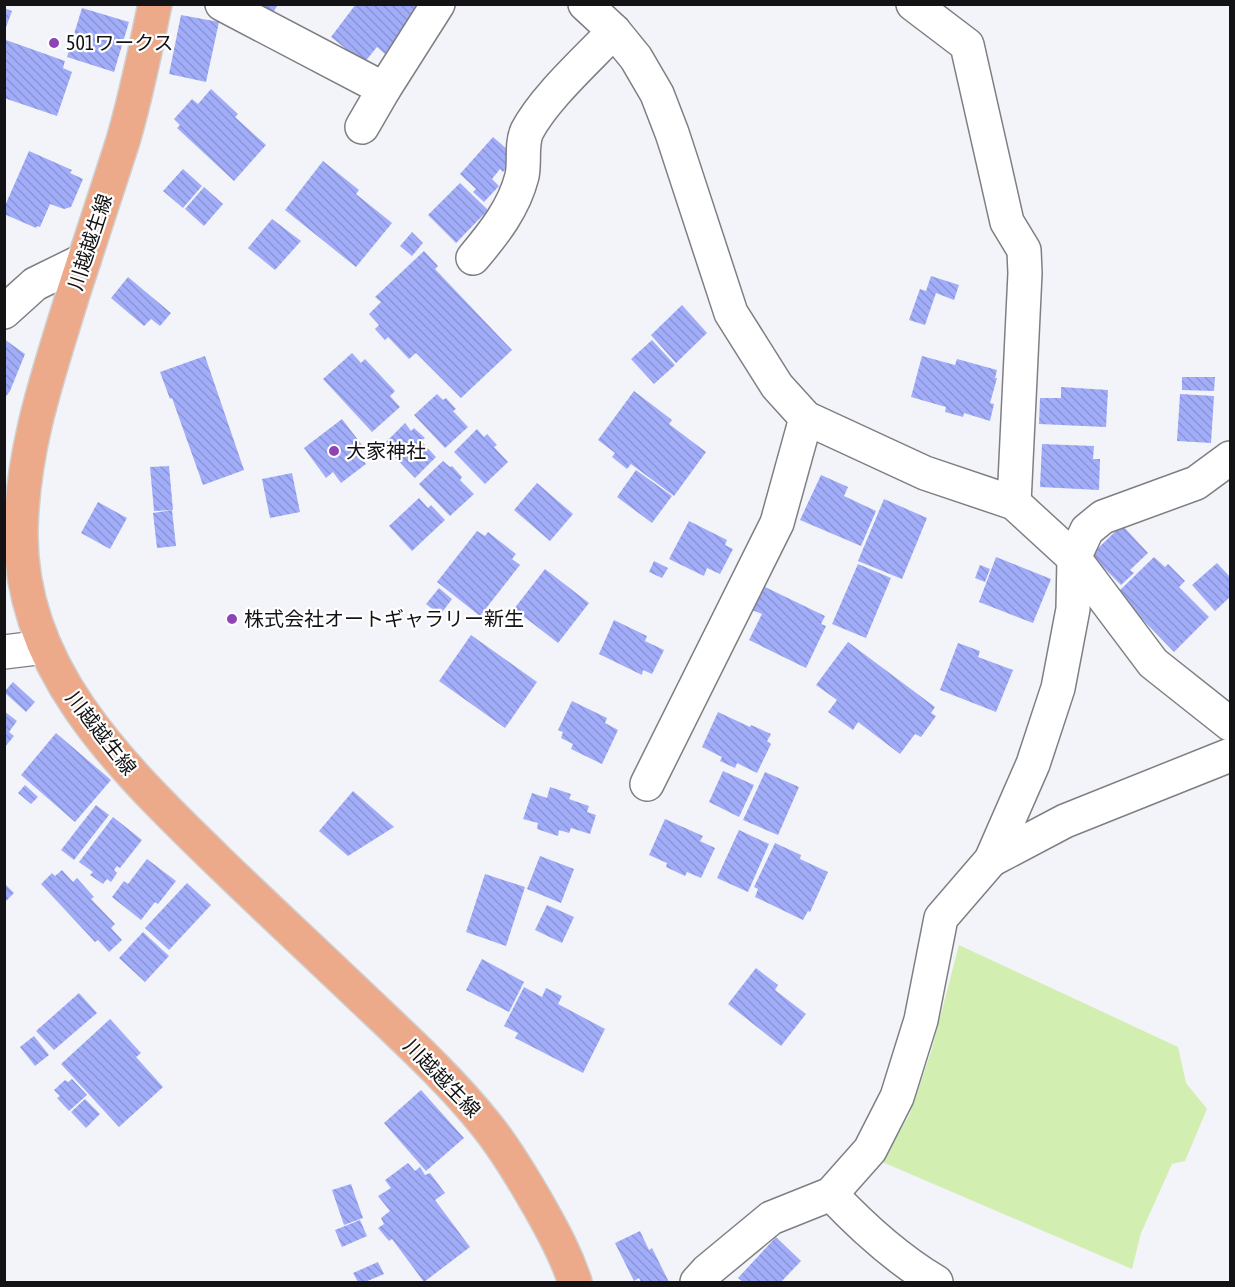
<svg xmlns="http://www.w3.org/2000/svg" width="1235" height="1287" font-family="'Asap Condensed','Noto Sans JP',sans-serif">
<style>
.grass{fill:#d2eeb0}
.building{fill:url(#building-back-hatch)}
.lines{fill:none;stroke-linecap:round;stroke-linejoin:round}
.minor-casing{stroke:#7e7f83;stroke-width:36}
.major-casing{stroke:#d0d0d0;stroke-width:36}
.minor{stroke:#fff;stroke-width:33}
.major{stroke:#ecaa8a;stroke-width:33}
.poi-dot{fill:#8e44b6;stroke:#fff;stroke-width:2}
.labels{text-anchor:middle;stroke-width:4.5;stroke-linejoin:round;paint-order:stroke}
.poi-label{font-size:20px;fill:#131315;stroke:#fff;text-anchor:start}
.street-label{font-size:20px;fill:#131315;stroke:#fff}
</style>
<defs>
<pattern id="building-back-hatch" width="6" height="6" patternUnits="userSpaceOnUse" patternTransform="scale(1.5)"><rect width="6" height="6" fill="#a1adf9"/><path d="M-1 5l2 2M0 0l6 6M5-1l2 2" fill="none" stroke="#8a94d5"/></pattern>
</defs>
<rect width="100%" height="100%" fill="#f3f4f9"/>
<polygon class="grass" points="959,945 1178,1047 1186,1083 1207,1109 1185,1161 1172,1164 1141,1233 1132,1269 880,1161 909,1116 931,1052"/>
<g class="building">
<polygon points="257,4 278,4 273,13"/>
<polygon points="356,4 417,4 422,8 385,54 377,47 364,63 331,37"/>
<polygon points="4,8 12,11 5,30 4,30"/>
<polygon points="82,8 129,22 114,72 67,57"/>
<polygon points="181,15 219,22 206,82 169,74"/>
<polygon points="6,40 65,61 63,68 72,72 57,116 4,98 4,44"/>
<polygon points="211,89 238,114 235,117 266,145 234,181 177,128 180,125 174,119 192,99 198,104"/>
<polygon points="493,137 516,157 503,172 500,169 492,179 499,186 484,202 473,192 476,189 460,174"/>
<polygon points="29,151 72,170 70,173 83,179 71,207 64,209 50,204 40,227 37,226 36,228 4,214 4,208"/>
<polygon points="323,161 359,190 356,194 392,223 356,267 285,210"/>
<polygon points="183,169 202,186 183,208 163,191"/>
<polygon points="460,183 488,210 456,243 428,215"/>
<polygon points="204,187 223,204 204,226 185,209"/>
<polygon points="272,219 301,241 275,270 248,248"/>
<polygon points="412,232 423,243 412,256 400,246"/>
<polygon points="424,251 438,266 435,269 512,350 461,398 416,353 409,359 388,337 385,340 375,329 379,325 369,314 381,302 375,297"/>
<polygon points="931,276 959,285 954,300 936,293 925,325 909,320 920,289 926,291"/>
<polygon points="128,277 171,313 160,326 151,319 144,326 111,298"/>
<polygon points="682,305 707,333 676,363 651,335"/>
<polygon points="4,339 25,354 10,391 4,399"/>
<polygon points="652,340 675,365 654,384 631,359"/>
<polygon points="352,353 361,363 365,359 395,391 390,396 400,407 372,432 323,379"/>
<polygon points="205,356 244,470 203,485 172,398 170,399 160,372"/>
<polygon points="922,356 955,365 957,359 997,370 995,378 997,378 990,403 994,404 990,421 964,413 963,417 945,412 946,407 911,397"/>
<polygon points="1182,377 1215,377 1214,391 1182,390"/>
<polygon points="1061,387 1108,390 1106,427 1039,424 1040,398 1061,398"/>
<polygon points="634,391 672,420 669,424 706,452 674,496 631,464 627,469 612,457 615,453 598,440"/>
<polygon points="437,394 443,400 446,398 456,409 453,411 468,427 445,448 414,415"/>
<polygon points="1180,394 1214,396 1211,443 1177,441"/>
<polygon points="342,419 365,449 358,454 366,464 341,483 333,472 326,478 304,448"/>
<polygon points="405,423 411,431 414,428 425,438 421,441 436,457 415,478 383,445"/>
<polygon points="477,429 484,437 487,434 497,445 494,447 508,462 485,484 454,452"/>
<polygon points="1042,444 1094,446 1093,459 1100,459 1099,490 1040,487"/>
<polygon points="443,461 450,467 452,466 462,477 460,480 474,494 450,516 419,484"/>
<polygon points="169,466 173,510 154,511 150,467"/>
<polygon points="636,470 672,496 652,523 617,497"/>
<polygon points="292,473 300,512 270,518 262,479"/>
<polygon points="821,475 848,487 844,496 876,511 861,546 800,520"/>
<polygon points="537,483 573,514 550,541 514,510"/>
<polygon points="419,498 428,508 431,505 445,520 412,551 389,526"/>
<polygon points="884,499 927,518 902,579 858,561"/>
<polygon points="98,502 127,518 110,549 81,533"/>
<polygon points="172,510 176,546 157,548 153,513"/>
<polygon points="689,521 727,540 725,545 733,549 720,574 707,568 704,576 669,559"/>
<polygon points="1122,525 1148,553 1130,570 1134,573 1121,585 1091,555"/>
<polygon points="477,531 485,536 488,532 516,554 512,559 520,565 480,616 437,582"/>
<polygon points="996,557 1051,579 1033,623 979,602"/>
<polygon points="1154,557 1165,567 1168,564 1185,581 1179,587 1209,617 1174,652 1117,593"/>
<polygon points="654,561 668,568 662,578 649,572"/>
<polygon points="1217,563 1230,577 1230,597 1215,611 1192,585"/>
<polygon points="858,564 891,578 866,638 832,624"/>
<polygon points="980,565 990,569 985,582 975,578"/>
<polygon points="545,569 589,603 558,643 514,609"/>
<polygon points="763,586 825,616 821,624 826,626 806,668 749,640 762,614 752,610"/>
<polygon points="439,588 452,599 440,615 426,604"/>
<polygon points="614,620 647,636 645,641 664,650 652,674 643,670 642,675 599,654"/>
<polygon points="471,635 537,682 505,728 439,681"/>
<polygon points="848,642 935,707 931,713 936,716 921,737 915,734 900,754 858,722 853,730 828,712 837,700 816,685"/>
<polygon points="958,643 980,651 978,657 1013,670 996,712 940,690"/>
<polygon points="13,682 35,702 26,712 4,692"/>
<polygon points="572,701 607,718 605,723 618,730 602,764 571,749 573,744 561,738 563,732 558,730"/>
<polygon points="4,711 17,721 9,732 14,736 4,748"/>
<polygon points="718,712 750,727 751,725 771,734 767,741 771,744 757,773 737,763 735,768 720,761 722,757 702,747"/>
<polygon points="56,733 111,780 75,822 21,775"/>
<polygon points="723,771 754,785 739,817 709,802"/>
<polygon points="765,772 799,787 778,835 743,820"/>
<polygon points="25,785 38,797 31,804 18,793"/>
<polygon points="550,787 571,794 569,799 589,806 587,812 596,815 590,834 571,828 569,833 559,830 558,836 537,829 538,823 523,819 532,793 547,798"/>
<polygon points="353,791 394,827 348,856 319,831"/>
<polygon points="96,805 109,815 74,860 61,850"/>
<polygon points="113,817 142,840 120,868 117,866 114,870 117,873 111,882 107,879 103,884 90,875 93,872 79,862"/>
<polygon points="665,819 703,836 700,841 715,848 701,878 687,872 685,876 666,867 667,863 649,855"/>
<polygon points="739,830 769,844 748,892 717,878"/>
<polygon points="775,843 801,855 800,859 828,872 810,912 808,911 803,920 755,897 758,889 754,887"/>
<polygon points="540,856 574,869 561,903 527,889"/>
<polygon points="147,859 176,881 158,904 155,902 141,920 112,897 124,881 128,884"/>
<polygon points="62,870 73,882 77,878 94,897 91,899 115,924 111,928 122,940 109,952 98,940 95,942 41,884 52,873 55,876"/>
<polygon points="485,874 525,887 506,946 466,932"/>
<polygon points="4,883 14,893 4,903"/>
<polygon points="187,883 211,905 169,950 145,928"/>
<polygon points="547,905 574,917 562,943 535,930"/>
<polygon points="143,932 169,956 145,982 119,958"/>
<polygon points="482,959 524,982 509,1012 466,990"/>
<polygon points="756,968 778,985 775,990 806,1014 781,1046 728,1004"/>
<polygon points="524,987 542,997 546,988 562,996 558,1004 605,1029 583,1073 515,1038 518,1033 504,1026"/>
<polygon points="79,993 97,1013 54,1050 36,1031"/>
<polygon points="110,1019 141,1053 136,1057 163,1087 119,1127 61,1064"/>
<polygon points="34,1036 49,1055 35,1066 20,1047"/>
<polygon points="72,1079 87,1095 69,1111 57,1098 60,1096 54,1090 65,1080 68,1082"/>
<polygon points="421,1090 464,1138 426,1171 384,1123"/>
<polygon points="85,1099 100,1114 86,1128 71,1112"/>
<polygon points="408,1163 415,1171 420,1167 425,1175 430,1173 445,1193 435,1200 470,1247 424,1282 392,1239 389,1241 378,1228 384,1224 381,1218 390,1211 378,1196 391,1188 385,1180"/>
<polygon points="351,1184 363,1218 344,1225 332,1190"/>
<polygon points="360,1220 367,1236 342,1247 335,1230"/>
<polygon points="640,1231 649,1250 652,1248 669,1282 641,1282 639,1278 634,1281 615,1243"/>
<polygon points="776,1237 801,1261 781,1282 743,1282 738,1278"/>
<polygon points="378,1262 384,1274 365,1282 358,1282 353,1273"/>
</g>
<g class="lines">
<g class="minor-casing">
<g id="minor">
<polyline points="222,4 384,89 438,4"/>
<polyline points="585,4 614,31 636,58 657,94 672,133 731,313 777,386 806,418 925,473 1014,503 1074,558 1153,663 1230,724"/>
<polyline points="913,4 967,45 1007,222 1024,250 1025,273 1014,503"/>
<polyline points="362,127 384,89"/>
<path d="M473 258C494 233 514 208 522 176 525 162 521 144 527 131 545 97 587 60 614 31"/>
<polyline points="4,312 35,284 84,260"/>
<polyline points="4,652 45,647"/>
<polyline points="647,784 777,523 806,418"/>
<polyline points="991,860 1065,821 1230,755"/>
<path d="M831 1194C863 1228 896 1258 936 1282"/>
<polyline points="697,1282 707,1271 771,1218 831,1194 870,1150 897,1097 921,1020 941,918 991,860 1033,764 1058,688 1073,609 1074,558 1087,530 1103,517 1196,483 1230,458"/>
</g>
</g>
<g class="major-casing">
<path id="major" d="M155 4C145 51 136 98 122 144 106 194 89 244 73 294 49 373 23 445 21 529 18 668 121 766 213 856 260 902 308 946 355 991 400 1034 448 1077 487 1126 507 1151 524 1180 540 1208 554 1233 566 1255 575 1282"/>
</g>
<use href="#minor" class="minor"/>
<use href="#major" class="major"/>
</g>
<g class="poi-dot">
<circle cx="54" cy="43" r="6"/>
<circle cx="334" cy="451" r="6"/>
<circle cx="232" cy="619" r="6"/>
</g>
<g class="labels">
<g class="poi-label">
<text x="66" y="50">501ワークス</text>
<text x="346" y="458">大家神社</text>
<text x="244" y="626">株式会社オートギャラリー新生</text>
</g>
<g class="street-label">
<text transform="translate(90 242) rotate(-72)" y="7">川越越生線</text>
<text transform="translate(101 733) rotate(52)" y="7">川越越生線</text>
<text transform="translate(442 1078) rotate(46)" y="7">川越越生線</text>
</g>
</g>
<rect width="1235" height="1287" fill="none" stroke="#131315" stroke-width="12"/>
</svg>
